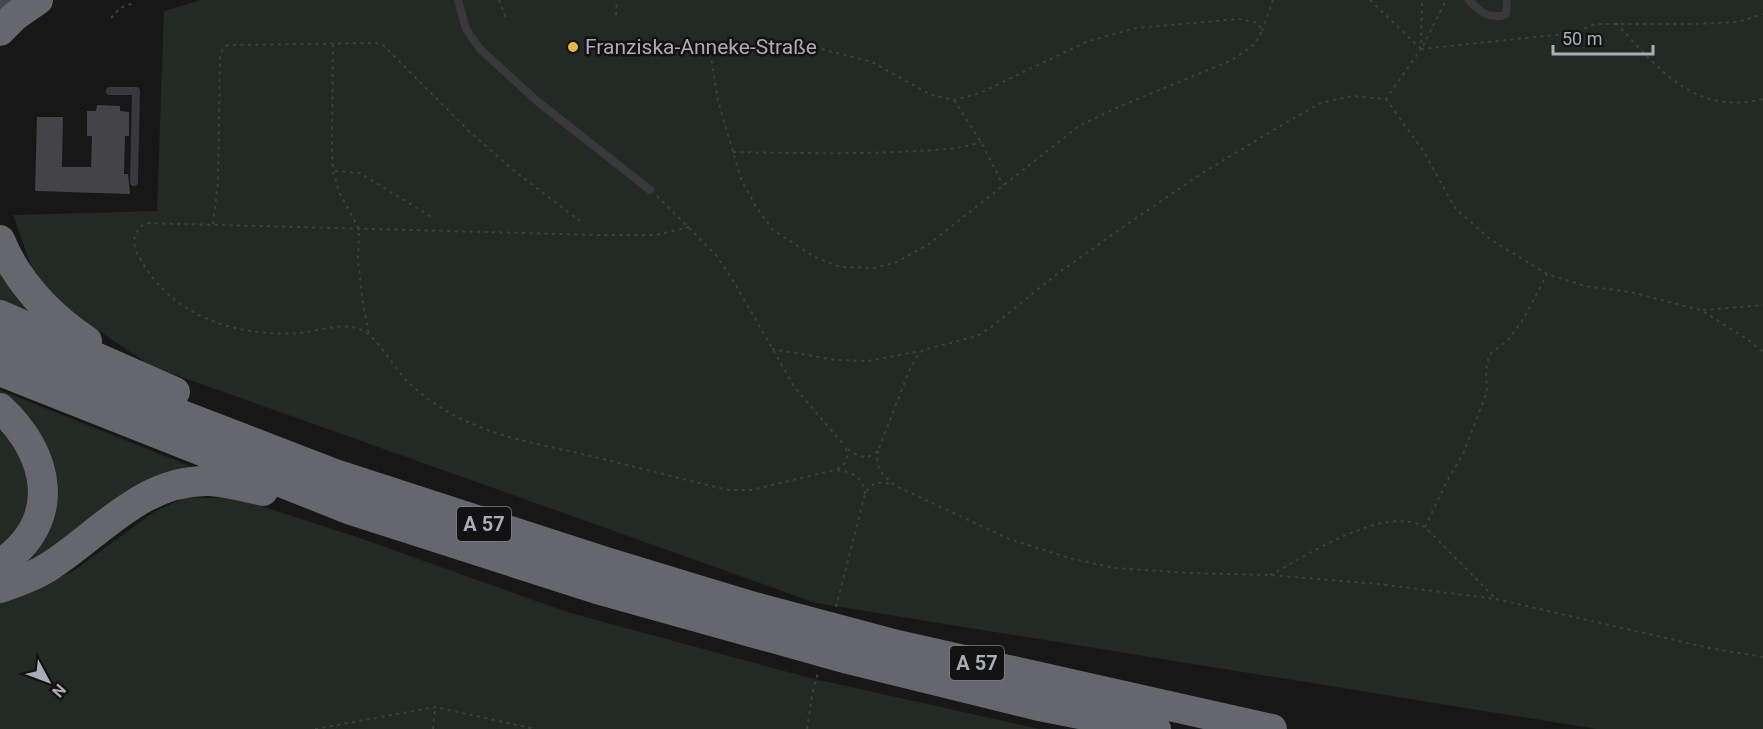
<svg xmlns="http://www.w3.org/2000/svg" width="1763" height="729" font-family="Roboto,sans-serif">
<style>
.green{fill:#232a24}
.building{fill:#444448}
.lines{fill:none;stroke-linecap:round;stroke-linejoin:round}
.path{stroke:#3e3f44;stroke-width:2;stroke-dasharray:3 4.5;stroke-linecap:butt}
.lane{stroke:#38383d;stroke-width:8}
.secondary{stroke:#46474d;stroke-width:22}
.highway{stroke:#65666e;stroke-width:30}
.poi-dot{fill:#e2ba45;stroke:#121213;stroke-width:2}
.labels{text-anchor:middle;stroke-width:5;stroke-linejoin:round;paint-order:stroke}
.shield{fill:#121213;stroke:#7c7e86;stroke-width:1.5}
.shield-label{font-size:20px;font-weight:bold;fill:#aaadb7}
.poi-label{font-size:21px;fill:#aaadb7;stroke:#121213;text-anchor:start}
</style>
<rect width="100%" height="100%" fill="#171718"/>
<g class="green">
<polygon points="201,0 1763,0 1763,729 1596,729 816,603 151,366 40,291 13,215 157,211 164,11"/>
<polygon points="0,257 52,322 0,303"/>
<polygon points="0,390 210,474 8,579 43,524 0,397"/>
<polygon points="0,416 19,438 33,510 0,556"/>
<polygon points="186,497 239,499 357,537 567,612 806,677 1039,729 0,729 0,602 72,572 154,512"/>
</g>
<polygon class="building" points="97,105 120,106 120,111 129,112 129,136 125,136 124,174 128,174 130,194 35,191 37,117 63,117 62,167 91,167 92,136 87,136 87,111 96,111"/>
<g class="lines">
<g class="path">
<polyline points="499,0 506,18"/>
<polyline points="1370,0 1421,49"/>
<polyline points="616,15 617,0"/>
<polyline points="111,18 120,8 131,4 133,0"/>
<path d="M1616 23C1658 68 1694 116 1763 99"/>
<polyline points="1262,31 1273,0"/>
<polyline points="333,44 332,148 333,171 339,192 359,229 358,261 363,304 369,334"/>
<polyline points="1423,46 1446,0"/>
<polyline points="1421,49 1574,33 1595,24 1693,24 1738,22 1763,14"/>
<polyline points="628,53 635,51 646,52 709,45 747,43 806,45 872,62 931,95 954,100 980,93 1086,42 1136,28 1239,19 1258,23 1262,31 1255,44 1232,60 1116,108 1079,126 929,244 897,262 874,268 840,267 815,257 773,230 756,207 741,179 718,101 709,45"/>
<polyline points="1386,99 1424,152 1455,208 1490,239 1547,274 1585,286 1630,292 1701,310 1750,341 1763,352"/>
<polyline points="954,100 981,142 1003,185"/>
<path d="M733 152C789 153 843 154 899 152 926 150 955 151 981 142"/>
<polyline points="335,171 360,173 433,218"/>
<polyline points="657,196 716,255 734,282 795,388 845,446"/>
<polyline points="213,224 218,182 220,58 223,48 228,45 376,43 383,45 469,131 513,170 580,221"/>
<path d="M689 227 656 235H599L145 223C130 235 132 246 142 262 174 317 237 337 298 333 316 332 337 323 356 328 377 333 393 368 409 383 427 400 450 415 473 424 506 439 543 445 578 453 628 465 678 478 728 490H751L835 470"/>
<polyline points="1703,310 1763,305"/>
<polyline points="772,349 836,360 868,361 920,351"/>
<polyline points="879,448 910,369 916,358 923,350 977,336 990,328 1057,274 1133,220 1204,172 1287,122 1321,103 1352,96 1386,99 1421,49 1422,0"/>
<path d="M865 494C863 477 852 471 835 470 847 464 850 459 845 447 858 456 866 463 879 449 873 467 883 477 898 487L1009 539 1069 558 1115 568 1190 573 1269 575 1378 584 1496 599 1709 648 1763 657"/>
<polyline points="1425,527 1446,483 1463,454 1487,392 1486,370 1489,355 1509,339 1524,318 1547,274"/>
<path d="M1270 575C1308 555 1384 504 1425 527L1496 599"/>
<path d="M836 607 865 494C872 481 880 481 893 485"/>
<polyline points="315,729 435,707 535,729"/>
<polyline points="433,729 435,707"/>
<polyline points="807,729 812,695 818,673"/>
</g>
<g class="lane">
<polyline points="458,0 466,29 480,49 537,101 650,190"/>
<path d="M1469 0C1478 11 1492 21 1506 14L1507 0"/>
<polyline points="110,91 136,91 134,182"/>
</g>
<polyline class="secondary" points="0,2 24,0"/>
<g class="highway">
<polyline points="0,31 15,16 38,0"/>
<path d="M0 240C17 282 50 316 87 341"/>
<polyline points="0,315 175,392"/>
<polyline points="0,342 127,394 335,474 606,562 751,606 897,645 1272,729"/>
<polyline points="0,371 351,510 597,589 848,659 1039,706 1156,729"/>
<path d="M0 408C50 454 64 521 0 564"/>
<path d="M0 588C18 582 35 576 50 566 101 533 143 479 209 481 227 482 246 487 263 491"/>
</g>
</g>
<circle class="poi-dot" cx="573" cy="47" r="6"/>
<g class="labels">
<g class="shield">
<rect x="457" y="507" width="54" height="34" rx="4.5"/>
<rect x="950" y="646" width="54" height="34" rx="4.5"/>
</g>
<g class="shield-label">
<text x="484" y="531">A 57</text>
<text x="977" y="670">A 57</text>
</g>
<g class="poi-label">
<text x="585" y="54">Franziska-Anneke-Straße</text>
</g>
</g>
<g transform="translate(48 681) rotate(131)" stroke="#121213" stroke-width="4.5" paint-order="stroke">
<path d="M0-4.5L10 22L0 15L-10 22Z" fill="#aaadb7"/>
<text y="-9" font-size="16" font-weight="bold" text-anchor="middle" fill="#aaadb7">N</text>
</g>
<path d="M1553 45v9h100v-9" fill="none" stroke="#aaadb7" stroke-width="3"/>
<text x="1562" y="45" font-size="18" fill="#aaadb7" stroke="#121213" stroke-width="4.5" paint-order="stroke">50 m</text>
</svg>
